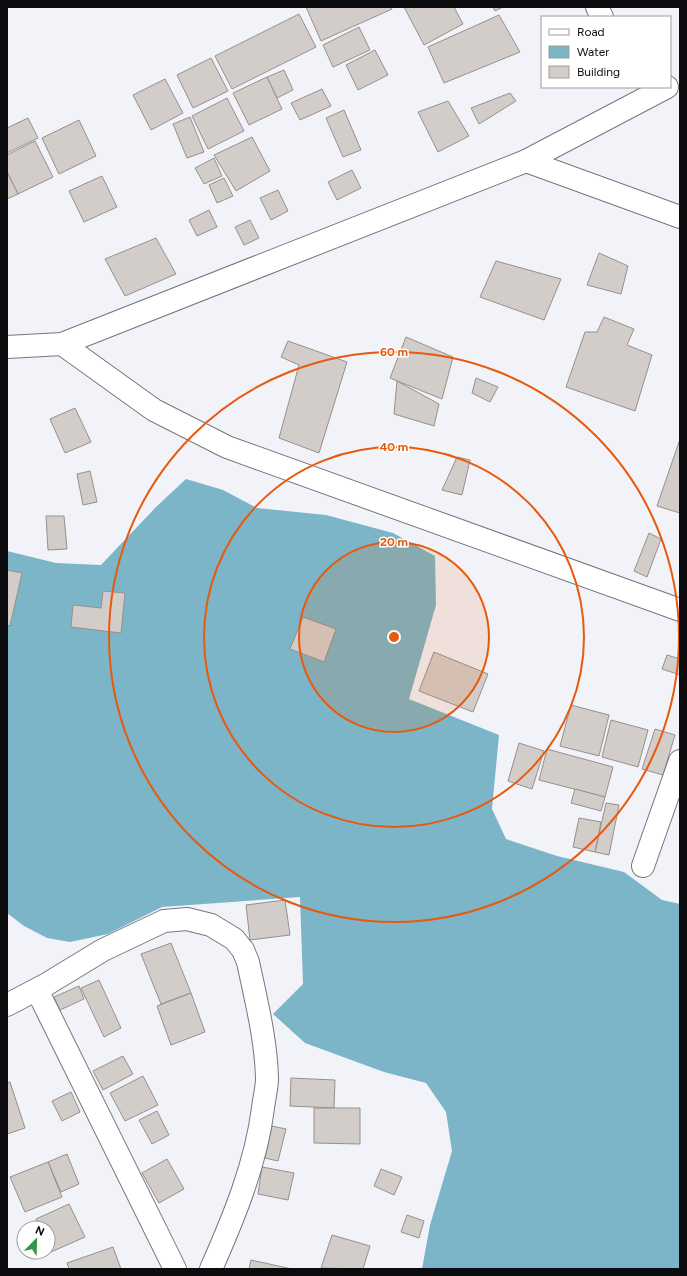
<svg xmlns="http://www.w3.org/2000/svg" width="687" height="1276" font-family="Figtree,sans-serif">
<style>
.water{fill:#7bb5c7}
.building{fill:#d3cdca;stroke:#96908d}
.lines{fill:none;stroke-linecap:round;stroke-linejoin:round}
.street-casing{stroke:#75777c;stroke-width:24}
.street{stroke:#fff;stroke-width:22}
.ring{fill:none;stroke:#e8590c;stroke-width:2}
.centre{fill:#e8590c;stroke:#fff;stroke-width:2}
.ring-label{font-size:12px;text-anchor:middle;font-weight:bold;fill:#e8590c;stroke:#fff;stroke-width:3;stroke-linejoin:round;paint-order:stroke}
</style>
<rect width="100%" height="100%" fill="#f1f3f9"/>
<polygon class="water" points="186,479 223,490 257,508 326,515 393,533 435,556 436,605 409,699 499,735 492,809 506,839 557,856 624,872 662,900 680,904 680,1269 422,1269 430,1225 452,1151 446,1112 426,1083 384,1072 305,1043 273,1014 303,984 300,897 162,907 108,934 70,942 47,938 24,926 7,913 7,551 56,563 101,565 156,507"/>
<g class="building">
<polygon points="306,7 391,7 392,9 321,41"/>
<polygon points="404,7 454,7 463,24 424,45"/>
<polygon points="493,7 503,7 495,11"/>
<polygon points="299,14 316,47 232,89 215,56"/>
<polygon points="499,15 520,52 444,83 428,47"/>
<polygon points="359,27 370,50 333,67 323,45"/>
<polygon points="375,50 388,75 358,90 346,65"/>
<polygon points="211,58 228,91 193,108 177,75"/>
<polygon points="284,70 293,90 277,98 267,77"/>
<polygon points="267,77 282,109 249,125 233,93"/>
<polygon points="165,79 183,113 151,130 133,95"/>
<polygon points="322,89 331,106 300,120 291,103"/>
<polygon points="510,93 516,101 479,124 471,108"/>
<polygon points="227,98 244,131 208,149 192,116"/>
<polygon points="448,101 469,136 438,152 418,112"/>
<polygon points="344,110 361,150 343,157 326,118"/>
<polygon points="190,117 204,152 187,158 173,124"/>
<polygon points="28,118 38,138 7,153 7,128"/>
<polygon points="79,120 96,156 59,174 42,138"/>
<polygon points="252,137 270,171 236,191 214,155"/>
<polygon points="35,141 53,177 18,194 7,172 7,155"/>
<polygon points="214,158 222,176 204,184 195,168"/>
<polygon points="352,170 361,188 337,200 328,182"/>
<polygon points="7,172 18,194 7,199"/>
<polygon points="102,176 117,207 84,222 69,191"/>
<polygon points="224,178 233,196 217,203 209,185"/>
<polygon points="278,190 288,211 271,220 260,198"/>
<polygon points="209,210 217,227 197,236 189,220"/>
<polygon points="250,220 259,238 244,245 235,227"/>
<polygon points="156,238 176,274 125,296 105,259"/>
<polygon points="599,253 628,266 621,294 587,285"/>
<polygon points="496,261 561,279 544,320 480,297"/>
<polygon points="604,317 634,329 627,345 652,355 635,411 566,387 585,332 597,332"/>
<polygon points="406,337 453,357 442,399 390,378"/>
<polygon points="288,341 347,362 319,453 279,438 299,365 281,357"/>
<polygon points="476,378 498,387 490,402 472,393"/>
<polygon points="397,381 439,404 434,426 394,414"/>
<polygon points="75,408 91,442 65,453 50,419"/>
<polygon points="680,439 680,513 657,506"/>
<polygon points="457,457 470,460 462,495 442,490"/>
<polygon points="90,471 97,502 83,505 77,474"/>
<polygon points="46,516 64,516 67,549 48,550"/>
<polygon points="649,533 661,539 647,577 634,571"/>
<polygon points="7,570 22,573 10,626 7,625"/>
<polygon points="103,591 125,593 121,633 71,627 73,605 101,608"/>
<polygon points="303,617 336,629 324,662 290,649"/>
<polygon points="434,652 488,674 473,712 419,691"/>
<polygon points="667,655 680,659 680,675 662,669"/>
<polygon points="571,705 609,715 599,756 560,746"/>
<polygon points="611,720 648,730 638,767 602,757"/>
<polygon points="655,729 675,735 663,775 642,769"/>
<polygon points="519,743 544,751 532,789 508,781"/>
<polygon points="547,749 613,767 605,797 539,780"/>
<polygon points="575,789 605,797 601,811 571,803"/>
<polygon points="606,803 619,805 609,855 595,852"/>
<polygon points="579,818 601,822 595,852 573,847"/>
<polygon points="285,900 290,935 250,940 246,905"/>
<polygon points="171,943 191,993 161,1004 141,954"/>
<polygon points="99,980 121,1028 104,1037 81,988"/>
<polygon points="79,986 84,999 60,1010 54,997"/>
<polygon points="191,993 205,1032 171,1045 157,1006"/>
<polygon points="123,1056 133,1074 103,1090 93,1071"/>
<polygon points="143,1076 158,1105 125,1121 110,1093"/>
<polygon points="291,1078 335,1080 334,1108 290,1106"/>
<polygon points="10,1082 25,1128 7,1134 7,1083"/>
<polygon points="71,1092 80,1112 62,1121 52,1101"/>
<polygon points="314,1108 360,1108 360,1144 314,1143"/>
<polygon points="157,1111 169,1135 152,1144 139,1120"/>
<polygon points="272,1126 286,1129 278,1161 265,1158"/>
<polygon points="67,1154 79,1184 61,1192 48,1162"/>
<polygon points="167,1159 184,1189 159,1203 142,1173"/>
<polygon points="48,1162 62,1197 25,1212 10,1177"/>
<polygon points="262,1167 294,1173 288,1200 258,1194"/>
<polygon points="381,1169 402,1177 394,1195 374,1186"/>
<polygon points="69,1204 85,1237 51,1252 48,1246 48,1228 40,1228 36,1219"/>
<polygon points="407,1215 424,1221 419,1238 401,1232"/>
<polygon points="332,1235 370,1246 363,1269 321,1268"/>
<polygon points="113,1247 121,1269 69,1269 67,1263"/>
<polygon points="251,1260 292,1269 249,1269"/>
</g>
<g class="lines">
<g class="street-casing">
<g id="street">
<polyline points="597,7 602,17"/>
<polyline points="526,161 680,217"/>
<polyline points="62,344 154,410 227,447 680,610"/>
<polyline points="7,347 62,344 526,161 667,87"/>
<polyline points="643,866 680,761"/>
<polyline points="37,990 175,1269"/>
<path d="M7 1005 47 984 103 950 164 921 187 919 211 925 234 939 243 950 248 962C256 1000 266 1039 267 1078 267 1088 264 1099 263 1108 256 1164 234 1217 211 1269"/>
</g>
</g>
<use href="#street" class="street"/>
</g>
<circle cx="394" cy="637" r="95" fill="#e8590c" fill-opacity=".12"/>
<g class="ring">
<circle cx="394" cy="637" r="95"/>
<circle cx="394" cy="637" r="190"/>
<circle cx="394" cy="637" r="285"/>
</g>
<circle cx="394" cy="637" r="6" class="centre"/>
<g class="ring-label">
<text x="394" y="356">60 m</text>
<text x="394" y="451">40 m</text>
<text x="394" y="546">20 m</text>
</g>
<rect width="687" height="1276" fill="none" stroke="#0c0c0e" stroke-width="16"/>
<rect x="541" y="16" width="130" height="72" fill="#ffffff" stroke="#9e9e9f"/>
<rect x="549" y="29" width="20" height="6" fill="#ffffff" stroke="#9e9e9f"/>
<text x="577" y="36" font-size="12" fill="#0c0c0e">Road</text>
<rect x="549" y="46" width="20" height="12" fill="#7bb5c7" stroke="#9e9e9f"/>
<text x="577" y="56" font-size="12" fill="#0c0c0e">Water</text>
<rect x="549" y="66" width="20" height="12" fill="#d3cdca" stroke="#9e9e9f"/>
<text x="577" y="76" font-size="12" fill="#0c0c0e">Building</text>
<g transform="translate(36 1240) rotate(23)"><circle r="19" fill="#ffffff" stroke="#9e9e9f"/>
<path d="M0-3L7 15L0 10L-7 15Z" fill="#32954a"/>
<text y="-6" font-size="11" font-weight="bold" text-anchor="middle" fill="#0c0c0e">N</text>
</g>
</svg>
